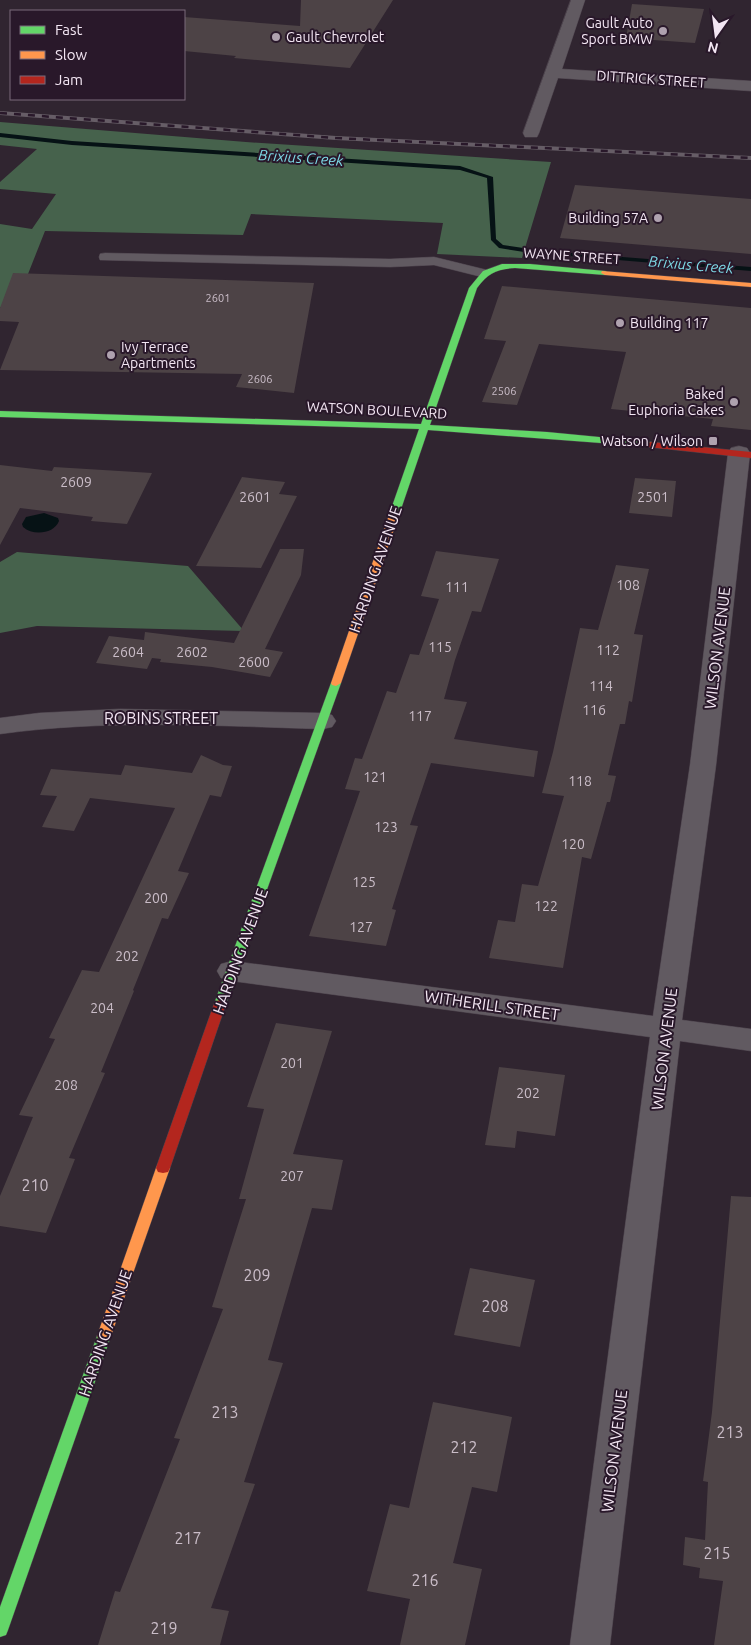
<svg xmlns="http://www.w3.org/2000/svg" width="751" height="1645" font-family="Ubuntu,sans-serif">
<style>
.forest{fill:#46624c}
.water{fill:#061215}
.lines{fill:none;stroke-linecap:round;stroke-linejoin:round}
.stream{fill:#061215;fill-rule:evenodd}
.building{fill:#4d4346}
.lane-casing{stroke:#4c424c;stroke-width:1}
.street-casing{stroke:#4c424c;stroke-width:1}
.fast-casing{stroke:#4c424c;stroke-width:1}
.slow-casing{stroke:#4c424c;stroke-width:1}
.jam-casing{stroke:#4c424c;stroke-width:1}
.lane{fill:#615a61;fill-rule:evenodd}
.street{fill:#615a61;fill-rule:evenodd}
.fast{fill:#63d668;fill-rule:evenodd}
.slow{fill:#ff974d;fill-rule:evenodd}
.jam{fill:#b3261e;fill-rule:evenodd}
.rail-casing{stroke:#665d66;stroke-width:4}
.rail{stroke:#29182a;stroke-width:2.5;stroke-dasharray:7;stroke-linecap:butt}
.poi-dot{fill:#afa2af;stroke:#29182a;stroke-width:2}
.labels{text-anchor:middle;stroke-width:4;stroke-linejoin:round;paint-order:stroke}
.far-number-label{font-size:11px;fill:#cabdc8}
.far-poi-label{font-size:14px;fill:#f3e6f3;stroke:#29182a;text-anchor:end}
.far-street-label{font-size:14px;fill:#f3e6f3;stroke:#29182a}
.number-label{font-size:14px;fill:#cabdc8}
.far-water-label{font-size:15px;font-style:italic;fill:#7dd9e5;stroke:#29182a}
.street-label{font-size:16px;fill:#f3e6f3;stroke:#29182a}
.near-number-label{font-size:16px;fill:#cabdc8}
</style>
<rect width="100%" height="100%" fill="#302530"/>
<g class="forest">
<polygon points="0,122 246,142 551,162 522,258 437,254 443,223 251,214 243,235 45,231 28,274 0,308 0,224 32,229 56,194 0,189 0,182 37,149 0,145"/>
<polygon points="17,552 188,566 244,631 37,626 0,633 0,562"/>
</g>
<path class="water" d="M44 513 58 518 59 521C54 534 33 536 23 527L22 524 26 517Z"/>
<g class="lines">
<g class="stream">
<polygon points="0,133 72,141 460,166 493,177 496,239 503,245 537,250 540,252 537,254 499,248 491,240 487,178 460,170 72,145 0,137"/>
<polygon points="571,253 751,267 751,271 569,256 569,254"/>
</g>
</g>
<g class="building">
<polygon points="301,0 393,0 350,68 234,58 236,56 184,51 184,17 300,26"/>
<polygon points="632,4 704,9 695,43 626,38"/>
<polygon points="575,185 751,199 751,254 560,238"/>
<polygon points="13,273 314,283 294,393 236,387 242,374 0,370 19,322 0,321 0,308"/>
<polygon points="502,286 751,308 751,430 711,426 713,419 611,409 626,352 539,344 517,405 482,402 506,341 484,339"/>
<polygon points="0,465 52,471 54,467 152,473 127,524 91,521 93,517 20,508 0,545"/>
<polygon points="242,477 285,482 279,494 297,496 261,568 196,566"/>
<polygon points="635,478 676,481 672,517 629,513"/>
<polygon points="280,549 304,549 301,575 265,649 283,652 270,677 212,667 160,662 161,659 152,658 147,669 96,663 109,636 144,640 145,632 234,643"/>
<polygon points="436,551 499,559 481,612 472,611 455,660 444,699 467,702 454,739 538,751 534,777 431,763 410,825 418,826 392,909 396,910 386,946 309,936 360,791 345,789 355,758 362,759 387,691 396,693 410,654 419,655 439,599 421,596"/>
<polygon points="616,565 649,569 634,634 643,635 632,702 629,701 625,724 620,724 608,775 616,776 610,802 607,802 591,859 582,857 563,968 489,958 498,920 515,922 522,884 538,886 564,796 542,793 553,752 580,628 598,630"/>
<polygon points="201,755 223,765 232,766 221,797 210,795 178,871 189,873 168,919 162,918 133,990 134,991 101,1072 105,1073 69,1158 75,1159 46,1233 0,1226 0,1196 33,1117 19,1115 55,1039 49,1038 82,970 99,972 175,808 90,798 74,831 42,827 57,796 40,795 51,769 121,775 125,765 192,773"/>
<polygon points="276,1023 332,1031 293,1154 343,1160 332,1210 312,1208 268,1360 283,1363 244,1482 255,1484 211,1608 229,1611 220,1645 98,1645 115,1591 120,1592 180,1439 174,1438 223,1309 212,1307 246,1199 239,1199 264,1109 247,1107"/>
<polygon points="499,1067 565,1075 555,1136 517,1131 515,1148 485,1145"/>
<polygon points="731,1196 751,1197 751,1645 714,1645 723,1581 699,1578 700,1568 683,1565 685,1537 705,1540 708,1482 703,1481 712,1412"/>
<polygon points="470,1268 535,1280 520,1347 454,1335"/>
<polygon points="433,1402 512,1417 497,1492 472,1487 453,1563 482,1569 465,1645 400,1645 410,1599 367,1591 390,1504 409,1508"/>
</g>
<g class="lines">
<g class="lane-casing">
<polygon id="lane" points="105,253 390,259 434,257 487,270 489,273 482,277 434,265 390,267 100,260 99,257 100,254"/>
</g>
<g class="street-casing">
<g id="street">
<polygon points="571,0 585,0 562,69 751,81 751,91 558,78 539,133 537,137 525,137 523,133"/>
<polygon points="739,446 747,448 750,453 716,765 682,1020 751,1029 751,1051 680,1041 610,1645 570,1645 650,1037 232,981 221,978 217,971 221,964 232,961 653,1016 690,765 728,453 731,448"/>
<path d="M120 709 323 713 332 715 336 721 332 727 323 729C215 726 108 719 0 734V718L39 713Z"/>
</g>
</g>
<g class="fast-casing">
<g id="fast">
<path d="M502 264H530L605 271 609 273 605 275 515 268C497 269 488 273 477 288L430 425 547 432 651 442 654 443V447L428 430 399 515 394 518 389 515 419 429 0 417V411L421 424 469 288 483 271Z"/>
<polygon points="336,680 341,683 226,1004 224,1007 216,1007 214,1004 331,683"/>
<polygon points="104,1330 109,1332 111,1336 8,1630 6,1635 0,1637 0,1607 97,1336 99,1332"/>
</g>
</g>
<g class="slow-casing">
<g id="slow">
<polygon points="602,271 751,283 751,287 605,275 601,273"/>
<polygon points="394,512 399,515 341,683 336,686 332,685 331,683 389,515"/>
<polygon points="163,1163 168,1164 170,1168 111,1336 109,1340 104,1342 99,1340 97,1336 156,1168 158,1164"/>
</g>
</g>
<g class="jam-casing">
<g id="jam">
<polygon points="651,442 751,452 751,458 648,447 648,443"/>
<polygon points="220,1000 224,1001 226,1004 170,1168 168,1172 163,1173 158,1172 156,1168 214,1004 216,1001"/>
</g>
</g>
<use href="#lane" class="lane"/>
<use href="#street" class="street"/>
<use href="#fast" class="fast"/>
<use href="#slow" class="slow"/>
<use href="#jam" class="jam"/>
<g class="rail-casing">
<polyline id="rail" points="0,113 336,138 751,158"/>
</g>
<use href="#rail" class="rail"/>
</g>
<g class="poi-dot">
<circle cx="663" cy="31" r="5"/>
<circle cx="276" cy="37" r="5"/>
<circle cx="658" cy="218" r="5"/>
<circle cx="620" cy="323" r="5"/>
<circle cx="111" cy="355" r="5"/>
<circle cx="734" cy="402" r="5"/>
<rect x="708" y="436" width="10" height="10" rx="2.5"/>
</g>
<g class="labels">
<g class="far-number-label">
<text x="218" y="302">2601</text>
<text x="260" y="383">2606</text>
<text x="504" y="395">2506</text>
</g>
<g class="far-poi-label">
<text x="653" y="28">Gault Auto<tspan x="653" dy="16">Sport BMW</tspan></text>
<text x="286" y="42" text-anchor="start">Gault Chevrolet</text>
<text x="648" y="223">Building 57A</text>
<text x="630" y="328" text-anchor="start">Building 117</text>
<text x="121" y="352" text-anchor="start">Ivy Terrace<tspan x="121" dy="16">Apartments</tspan></text>
<text x="724" y="399">Baked<tspan x="724" dy="16">Euphoria Cakes</tspan></text>
<text x="703" y="446">Watson / Wilson</text>
</g>
<g class="far-street-label">
<text transform="translate(651 79) rotate(4)" y="5">DITTRICK STREET</text>
<text transform="translate(572 256) rotate(4)" y="5">WAYNE STREET</text>
<text transform="translate(377 410) rotate(3)" y="5">WATSON BOULEVARD</text>
</g>
<g class="number-label">
<text x="76" y="487">2609</text>
<text x="255" y="502">2601</text>
<text x="653" y="502">2501</text>
<text x="628" y="590">108</text>
<text x="457" y="592">111</text>
<text x="440" y="652">115</text>
<text x="608" y="655">112</text>
<text x="128" y="657">2604</text>
<text x="192" y="657">2602</text>
<text x="254" y="667">2600</text>
<text x="601" y="691">114</text>
<text x="594" y="715">116</text>
<text x="420" y="721">117</text>
<text x="375" y="782">121</text>
<text x="580" y="786">118</text>
<text x="386" y="832">123</text>
<text x="573" y="849">120</text>
<text x="364" y="887">125</text>
<text x="156" y="903">200</text>
<text x="546" y="911">122</text>
<text x="361" y="932">127</text>
<text x="127" y="961">202</text>
<text x="102" y="1013">204</text>
<text x="292" y="1068">201</text>
<text x="66" y="1090">208</text>
<text x="528" y="1098">202</text>
<text x="292" y="1181">207</text>
</g>
<g class="far-water-label">
<text transform="translate(301 158) rotate(4)" y="5">Brixius Creek</text>
<text transform="translate(691 265) rotate(5)" y="5">Brixius Creek</text>
</g>
<g class="street-label">
<text transform="translate(375 569) rotate(-71)" y="6">HARDING AVENUE</text>
<text transform="translate(717 648) rotate(-83)" y="6">WILSON AVENUE</text>
<text x="161" y="724">ROBINS STREET</text>
<text transform="translate(240 951) rotate(-70)" y="6">HARDING AVENUE</text>
<text transform="translate(492 1005) rotate(8)" y="6">WITHERILL STREET</text>
<text transform="translate(664 1049) rotate(-83)" y="6">WILSON AVENUE</text>
<text transform="translate(105 1333) rotate(-71)" y="6">HARDING AVENUE</text>
<text transform="translate(614 1451) rotate(-83)" y="6">WILSON AVENUE</text>
</g>
<g class="near-number-label">
<text x="35" y="1191">210</text>
<text x="257" y="1281">209</text>
<text x="495" y="1312">208</text>
<text x="225" y="1418">213</text>
<text x="730" y="1438">213</text>
<text x="464" y="1453">212</text>
<text x="188" y="1544">217</text>
<text x="717" y="1559">215</text>
<text x="425" y="1586">216</text>
<text x="164" y="1634">219</text>
</g>
</g>
<rect x="10" y="10" width="175" height="90" fill="#29182a" stroke="#7a6a7a"/>
<rect x="20" y="26" width="25" height="8" fill="#63d668" stroke="#7a6a7a"/>
<text x="55" y="35" font-size="15" fill="#f3e6f3">Fast</text>
<rect x="20" y="51" width="25" height="8" fill="#ff974d" stroke="#7a6a7a"/>
<text x="55" y="60" font-size="15" fill="#f3e6f3">Slow</text>
<rect x="20" y="76" width="25" height="8" fill="#b3261e" stroke="#7a6a7a"/>
<text x="55" y="85" font-size="15" fill="#f3e6f3">Jam</text>
<g transform="translate(716 35) rotate(194)" stroke="#29182a" stroke-width="4" paint-order="stroke">
<path d="M0-4L9 19L0 12L-9 19Z" fill="#f3e6f3"/>
<text y="-8" font-size="14" font-weight="bold" text-anchor="middle" fill="#f3e6f3">N</text>
</g>
</svg>
